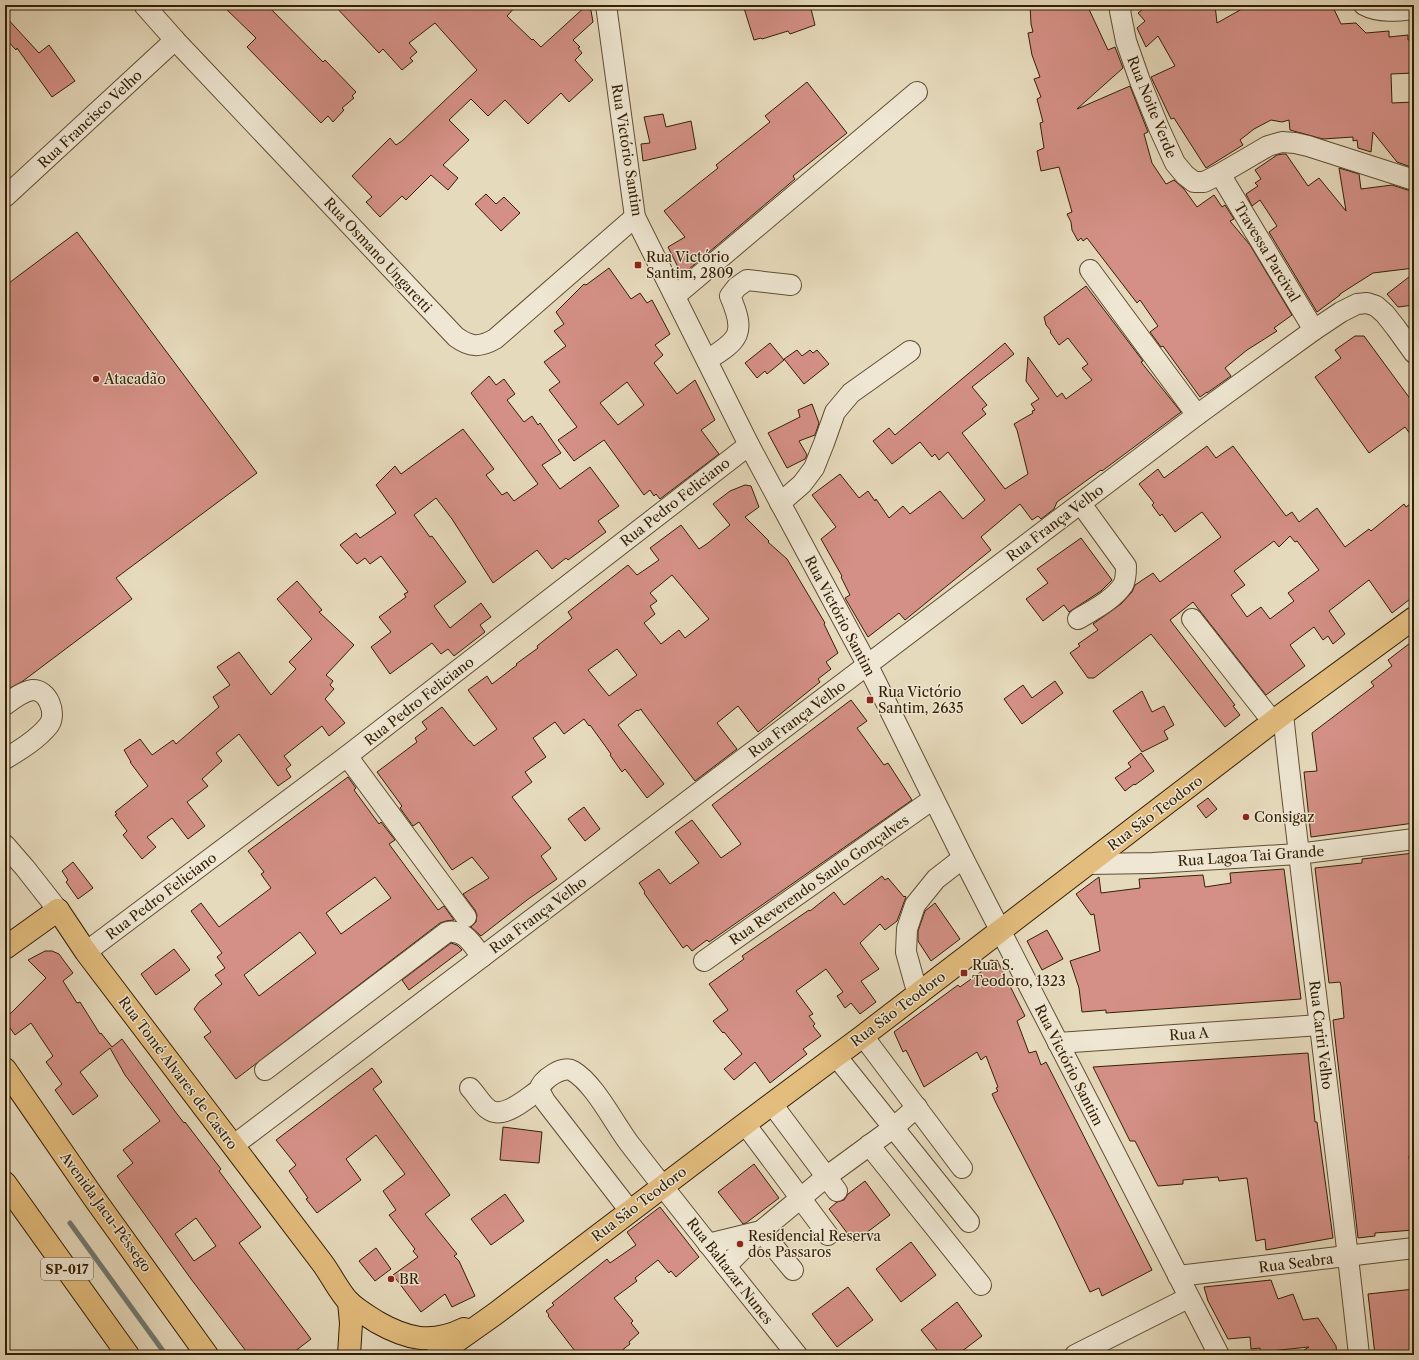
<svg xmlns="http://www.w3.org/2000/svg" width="1419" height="1360" font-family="'Libre Caslon Text',serif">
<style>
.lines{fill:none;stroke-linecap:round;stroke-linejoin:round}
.stream{stroke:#717b72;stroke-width:5}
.building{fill:#d49086;stroke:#332005;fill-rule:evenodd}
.minor-casing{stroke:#604e33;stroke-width:22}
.major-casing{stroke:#332005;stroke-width:24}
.highway-casing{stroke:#332005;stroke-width:24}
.minor{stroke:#efe7d3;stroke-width:20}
.major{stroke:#e3bd7e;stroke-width:22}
.highway{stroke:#e3bd7e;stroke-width:22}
.poi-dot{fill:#8f2418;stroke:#efe7d3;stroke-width:1.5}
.labels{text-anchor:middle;stroke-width:3;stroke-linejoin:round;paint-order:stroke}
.shield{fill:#efe7d3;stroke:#6b5c43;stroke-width:1}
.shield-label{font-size:13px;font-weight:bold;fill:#332005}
.street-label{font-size:14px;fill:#332005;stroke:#efe7d3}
.poi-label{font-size:14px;fill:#332005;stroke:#efe7d3;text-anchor:start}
</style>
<rect width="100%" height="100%" fill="#e6dabc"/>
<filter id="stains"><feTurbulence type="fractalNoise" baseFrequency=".005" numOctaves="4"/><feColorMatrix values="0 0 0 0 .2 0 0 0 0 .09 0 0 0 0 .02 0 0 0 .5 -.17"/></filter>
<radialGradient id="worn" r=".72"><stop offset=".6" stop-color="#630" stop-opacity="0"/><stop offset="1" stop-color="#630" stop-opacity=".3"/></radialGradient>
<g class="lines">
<polyline class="stream" points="70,1223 166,1355"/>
</g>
<g class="building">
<polygon points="222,5 267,5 323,62 325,60 356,92 352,96 354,98 342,108 344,110 333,122 328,116 321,123 247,47 256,38"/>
<polygon points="334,5 517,5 507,16 532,40 533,39 541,47 587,5 590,5 593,22 573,40 580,47 578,48 582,53 575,60 593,80 569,102 561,93 528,124 505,100 488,116 471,99 449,120 469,140 443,165 458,178 448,190 431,175 406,200 402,196 380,217 366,202 372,197 352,176 390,138 396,145 402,141 477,70 435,23 409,43 417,52 410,58 413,61 402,70 383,49 379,53"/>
<polygon points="743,5 810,5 815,25 790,34 788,31 762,39 761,38 754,40"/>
<polygon points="1030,5 1087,5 1108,50 1115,47 1123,68 1077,109 1130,86 1148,132 1144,134 1152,163 1166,184 1174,180 1184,189 1197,207 1214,195 1222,207 1225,205 1234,219 1230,221 1250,245 1292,315 1274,328 1277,331 1247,350 1225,368 1231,376 1207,393 1207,392 1200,397 1163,346 1161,347 1150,332 1158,326 1140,300 1137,303 1087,238 1083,241 1081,238 1078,241 1072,230 1071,222 1067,214 1072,212 1059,167 1041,171 1037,151 1044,148 1040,123 1043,122 1037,99 1041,97 1034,79 1040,77 1032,55 1028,33 1033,32 1031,24"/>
<polygon points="1148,5 1215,5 1217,23 1249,5 1332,5 1341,24 1356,23 1366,33 1389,31 1389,37 1408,35 1408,40 1414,39 1414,73 1391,74 1392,103 1414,102 1414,161 1411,161 1411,167 1397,162 1373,132 1371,152 1358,148 1357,140 1353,141 1353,137 1323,139 1290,130 1289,120 1282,122 1271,120 1254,129 1240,140 1243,145 1206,168 1174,118 1171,119 1151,77 1175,66 1158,36 1146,47 1137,28 1145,21 1138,13"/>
<polygon points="5,16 39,53 49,45 75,81 52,97 17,48 16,50 5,38"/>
<polygon points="807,82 847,133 793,176 795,179 682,275 668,247 685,237 664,211 718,168 716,165 770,122 765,116"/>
<polygon points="663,114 666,127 691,121 696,149 643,161 641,144 650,143 644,117"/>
<polygon points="1283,154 1286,154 1308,186 1319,178 1346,211 1339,168 1359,174 1361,189 1392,185 1414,192 1414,268 1373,273 1340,294 1340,295 1317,312 1269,232 1277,226 1260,200 1252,206 1246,194 1258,186 1255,183 1261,179 1255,170 1277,155"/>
<polygon points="486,194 496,204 504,197 520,213 501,231 475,204"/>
<polygon points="77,232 257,473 116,578 132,599 23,681 5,691 5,286"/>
<path d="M609 268 631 299 640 293 647 303 652 300 670 334 655 345 663 355 654 363 677 394 695 380 715 420 701 430 719 454 660 499 656 494 654 496 650 490 644 495 604 440 574 461 558 440 577 427 549 390 560 382 544 362 566 346 554 331 564 324 556 312 584 284 586 285ZM627 382 644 405 618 425 600 403Z"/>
<polygon points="1414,273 1414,305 1398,307 1387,294"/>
<polygon points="1086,286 1143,361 1141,362 1181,412 1102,471 1101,470 1057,502 1054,509 1041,519 1038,516 1032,520 1020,504 981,537 991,550 905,620 899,613 868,637 845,598 850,595 841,577 842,576 821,539 836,527 812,495 840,474 859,498 868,491 875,501 876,499 889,518 903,506 910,514 940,491 963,519 985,500 948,452 939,460 935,454 932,457 920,442 892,464 873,441 889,428 895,435 1005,343 1014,354 972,387 987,405 982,409 986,414 962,433 1005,489 1028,474 1017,430 1014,424 1033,413 1032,411 1035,410 1031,404 1039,399 1026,381 1028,357 1057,397 1062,393 1066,399 1092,380 1082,368 1088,364 1068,338 1059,345 1050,332 1051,331 1046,325 1044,317"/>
<polygon points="1355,336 1364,336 1414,404 1414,439 1405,427 1369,453 1315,377 1341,358 1335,350"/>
<polygon points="770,343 784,360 767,374 765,371 757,378 745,363"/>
<polygon points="797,350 802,356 810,350 813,353 817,350 829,364 804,384 784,359"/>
<polygon points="489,376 496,385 504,379 515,394 507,400 524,422 532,416 538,425 540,423 561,453 542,465 560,489 590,467 619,506 598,521 606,532 568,560 566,558 552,569 537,550 493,583 452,519 436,498 414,515 430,537 432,536 466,582 434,606 450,628 481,603 491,617 480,625 485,632 454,656 448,649 441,654 432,643 390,674 371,647 391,632 379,617 406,597 404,594 408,592 381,556 370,564 365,558 357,564 340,545 356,533 360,538 396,513 376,485 395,466 401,474 463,429 494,469 486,475 502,495 507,492 514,501 538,484 471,393"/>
<polygon points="812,404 819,423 815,435 799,441 807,455 805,459 787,468 768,433 800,417 798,410"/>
<path d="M1207 446 1216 458 1233 446 1286 516 1292 512 1299 522 1317 508 1345 547 1369 529 1371 531 1404 504 1406 507 1414 501V596L1392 613 1369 580 1329 611 1345 634 1333 644 1328 636 1323 640 1314 627 1290 645 1305 666 1266 695 1193 602 1170 620 1235 705 1233 706 1240 715 1225 727 1151 634 1094 678H1088L1070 653 1080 646 1078 644 1098 630 1093 624 1121 604 1132 592 1135 585 1153 573 1160 582 1221 537 1202 512 1175 532 1162 514 1160 516 1152 505 1154 503 1139 484 1158 469 1164 478ZM1290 536 1295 542 1297 541 1319 570 1288 593 1294 601 1270 619 1261 607 1247 617 1231 595 1245 585 1234 571 1274 541 1279 547Z"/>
<path d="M745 485 751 486 759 507 745 517 769 541 768 542 787 559 825 623 824 624 838 653 826 662 831 669 818 679 820 682 758 732 738 706 717 723 737 749 695 781 642 711 641 709 638 711 637 710 618 725 664 784 647 798 625 769 622 772 610 755 611 754 590 725 589 726 584 719 564 734 555 722 533 738 546 757 525 772 532 782 512 797 551 848 541 856 557 879 527 900 481 936 471 927 476 922 477 915 475 910 463 894 489 878 472 857 452 870 419 822 413 826 400 808 402 806 377 772 417 742 415 738 427 729 422 722 442 707 469 741H470L474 746 497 729 468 690 487 676 492 684 517 665 516 664 538 648 537 646 572 618 568 612 628 565 637 575 659 560 650 548 681 525 699 549 708 543 730 525 713 504 730 491ZM672 575 709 619 685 638 679 630 661 644 644 623 655 614 650 606 657 601 650 593ZM617 649 637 675 609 696 588 670Z"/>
<polygon points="1081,538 1112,580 1101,591 1069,612 1064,605 1043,621 1026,599 1048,583 1037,569"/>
<polygon points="297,581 322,610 319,612 354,645 326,675 333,681 330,685 334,689 325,699 345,723 329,736 322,726 284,756 291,765 286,769 291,777 278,786 239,734 216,753 222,761 202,779 208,786 187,802 205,826 188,839 172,818 147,837 156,847 142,859 123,835 127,831 115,815 117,814 115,812 148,786 130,762 131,762 124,750 140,739 152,755 173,740 176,744 219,707 213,697 230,685 217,667 239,652 271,695 296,669 289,662 312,639 277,599"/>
<polygon points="1414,640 1414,823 1311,837 1304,772 1317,771 1312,733 1374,686 1371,682 1392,666 1388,660"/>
<polygon points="1055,681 1063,693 1022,724 1004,699 1023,685 1032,698"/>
<polygon points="1142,691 1152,712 1164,706 1174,725 1164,731 1168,739 1142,752 1113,711"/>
<polygon points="851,700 867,721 857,728 884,765 888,763 912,800 709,942 707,940 692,951 687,945 683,948 644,893 645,892 639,883 659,869 670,884 699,863 675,832 692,820 721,858 741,844 712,805"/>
<polygon points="1141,753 1154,771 1135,785 1134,784 1125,791 1115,778 1131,767 1128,763"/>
<path d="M348 777 356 788 354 790 379 824 381 822 395 840 389 844 400 859 438 910 444 906 454 920 446 921 440 923 236 1079 204 1037 211 1032 194 1009 199 1002 222 984 215 975 225 968 217 957 222 953 191 911 201 903 219 927 271 888 261 874 264 872 248 851ZM375 877 391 898 341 934 326 913ZM300 932 316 953 259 996 244 975Z"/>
<polygon points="1208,798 1217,809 1206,818 1197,806"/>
<polygon points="584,807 600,829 585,841 568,819"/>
<polygon points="1414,853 1414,1156 1409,1156 1414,1200 1414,1230 1375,1233 1375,1236 1358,1238 1333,1020 1344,1018 1341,986 1340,982 1329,983 1315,868 1362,863 1362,859"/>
<polygon points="73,862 93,888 78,899 66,882 68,880 62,871"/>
<polygon points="1284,869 1301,999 1106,1013 1106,1010 1082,1012 1079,988 1070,961 1100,951 1094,914 1091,915 1076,894 1099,877 1101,893 1140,888 1139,879 1203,875 1205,887 1231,883 1230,873"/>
<polygon points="882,876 885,880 888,878 904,897 905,896 906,897 897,921 885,930 880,924 860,943 879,969 861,981 876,1002 860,1014 851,1003 845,1008 837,996 843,992 826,969 796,991 813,1014 809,1016 815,1024 813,1026 821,1036 803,1049 807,1054 770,1083 755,1062 734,1080 724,1069 742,1054 724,1032 723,1033 713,1021 728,1010 709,984 744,959 742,956 809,910 810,911 834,892 844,905"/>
<polygon points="935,903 960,939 931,961 918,941 918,931 925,911"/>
<polygon points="1047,930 1063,959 1042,970 1027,941"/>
<polygon points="451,943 457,945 462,950 409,990 402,980"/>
<polygon points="174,949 190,970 156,995 141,974"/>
<path d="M45 951H52L59 954 64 961 73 973 63 981 77 1003 80 1002 100 1034 101 1033 112 1047 122 1039 174 1110 184 1123 185 1122 221 1169 219 1171 261 1227 239 1243 311 1339 290 1355H249L191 1279 117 1176 133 1163 123 1150 160 1121 125 1075 110 1048 80 1072 98 1096 73 1115 55 1090 62 1084 46 1062 53 1056 31 1023 15 1035 5 1021V1019L46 978 28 960ZM196 1218 216 1246 194 1261 175 1234Z"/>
<polygon points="991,960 995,961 997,960 1025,1016 1017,1021 1029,1053 1036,1051 1041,1065 1046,1062 1152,1270 1102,1296 1099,1288 1090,1292 1056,1221 996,1103 992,1094 998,1091 996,1088 998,1087 986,1056 981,1060 977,1052 924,1087 906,1050 903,1052 894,1032 958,985 960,987 985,969 983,966"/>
<polygon points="1308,1053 1315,1122 1317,1122 1333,1238 1266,1250 1265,1239 1256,1241 1247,1178 1219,1181 1218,1177 1183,1180 1183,1184 1158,1186 1135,1141 1130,1141 1093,1067"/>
<polygon points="372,1068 382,1082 373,1089 450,1195 425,1214 457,1254 454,1256 459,1261 475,1296 452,1307 445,1294 421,1312 393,1275 418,1257 413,1251 415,1249 389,1215 396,1210 383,1191 405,1174 376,1135 346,1159 361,1180 317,1213 306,1199 308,1198 289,1171 296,1165 276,1140"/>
<polygon points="503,1127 542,1132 539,1163 500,1160"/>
<polygon points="754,1164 779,1198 746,1223 743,1224 718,1192"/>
<polygon points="865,1181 890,1215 854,1242 829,1209 837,1202 844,1200 848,1194"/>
<polygon points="505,1194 524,1221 491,1245 471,1219"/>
<polygon points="660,1207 699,1257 676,1277 671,1271 669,1273 658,1260 635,1278 637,1281 614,1298 633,1321 631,1323 639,1333 629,1342 630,1344 616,1355 578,1355 548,1316 549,1315 546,1311 554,1305 552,1303 607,1259 610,1263 636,1245 627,1232"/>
<polygon points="911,1242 936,1275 901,1302 876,1269"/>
<polygon points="376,1248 391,1269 375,1281 359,1261"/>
<polygon points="1271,1280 1278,1299 1293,1294 1303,1320 1318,1318 1336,1346 1337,1355 1296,1355 1309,1347 1260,1352 1260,1348 1251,1349 1250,1337 1228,1339 1208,1301 1204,1287"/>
<polygon points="848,1287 873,1320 837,1347 812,1314"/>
<polygon points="1414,1289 1414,1355 1375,1355 1368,1294"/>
<polygon points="957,1302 982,1336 957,1355 941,1355 921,1330"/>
</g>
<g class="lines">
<g class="minor-casing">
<g id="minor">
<path d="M144 5 175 40 456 337C470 347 479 348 495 339L635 217"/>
<polyline points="606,5 635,217 749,445 868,666 963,858 1219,1355"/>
<polyline points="1122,5 1120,11 1126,41 1140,81 1159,128 1175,163 1185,175 1194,182 1204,182 1220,174 1268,146 1282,142 1295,143 1308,146 1414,180"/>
<path d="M1364 5C1379 13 1397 11 1414 9"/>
<polyline points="1220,174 1314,330"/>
<polyline points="5,197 175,40"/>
<polyline points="1090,270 1197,415"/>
<polyline points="675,296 917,92"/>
<path d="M707 360C740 340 746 333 730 296L737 287 747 280 791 285"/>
<polyline points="780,503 802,484 814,468 824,443 835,412 851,393 910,351"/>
<path d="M1078 619C1093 610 1113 600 1123 585 1126 580 1126 572 1126 566L1081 504"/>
<polyline points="1192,619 1273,722"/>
<path d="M5 705C13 699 22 692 32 690 48 689 57 713 49 725 38 739 20 750 5 759"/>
<path d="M1283 714C1306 928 1336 1141 1359 1355"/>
<polyline points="347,756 466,917"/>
<polyline points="5,845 25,868 58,910"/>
<polyline points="1088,864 1153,863 1298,854 1414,839"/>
<polyline points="86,952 347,756 749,445"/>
<polyline points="704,961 933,799"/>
<polyline points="918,995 906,952 907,929 915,905 936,879 963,858"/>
<polyline points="863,1036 962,1168"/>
<polyline points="1058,1043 1320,1025"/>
<polyline points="836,1056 969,1222"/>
<path d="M265 1070 447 932C465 929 472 944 482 957"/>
<path d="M470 1088C476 1094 481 1104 488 1109 503 1121 527 1098 539 1090 542 1079 563 1065 573 1071 594 1083 614 1123 629 1143 684 1214 740 1284 797 1355"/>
<polyline points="539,1090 545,1101 630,1211"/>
<polyline points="772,1104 837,1191"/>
<polyline points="745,1124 828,1235"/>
<polyline points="234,1145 1197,415 1314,330 1341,312 1357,304 1367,303 1376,306 1385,314 1396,328 1414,353"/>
<polyline points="869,1145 981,1285"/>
<polyline points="708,1244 761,1231 826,1177 893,1128 917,1107"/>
<polyline points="726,1266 761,1231 793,1270"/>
<polyline points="1178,1276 1414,1248"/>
<polyline points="1075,1355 1188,1298"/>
</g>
</g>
<g class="major-casing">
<g id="major">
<path d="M58 910 86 952 323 1264C331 1275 340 1293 349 1302 357 1310 368 1316 377 1322 407 1339 431 1345 464 1329"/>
<polyline points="349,1355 351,1323 349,1302"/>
<polyline points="437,1355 495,1314 745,1124 863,1036 1283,714 1414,618"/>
</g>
</g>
<g class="highway-casing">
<g id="highway">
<polyline points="5,948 58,910"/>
<polyline points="5,1069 94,1198 207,1355"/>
<polyline points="5,1183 128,1355"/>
</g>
</g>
<use href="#minor" class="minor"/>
<use href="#major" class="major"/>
<use href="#highway" class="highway"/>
</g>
<g class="poi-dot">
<rect x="634" y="261" width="8" height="8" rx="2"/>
<circle cx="96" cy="379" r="4"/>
<rect x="866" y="696" width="8" height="8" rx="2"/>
<circle cx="1246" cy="817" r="4"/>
<rect x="960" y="969" width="8" height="8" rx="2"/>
<circle cx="740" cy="1244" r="4"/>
<circle cx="391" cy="1279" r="4"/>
</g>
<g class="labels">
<rect class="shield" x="41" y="1258" width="52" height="22" rx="3"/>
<g class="shield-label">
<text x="67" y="1274">SP-017</text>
</g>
<g class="street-label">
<text transform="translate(1152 107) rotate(68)" y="5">Rua Noite Verde</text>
<text transform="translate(90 119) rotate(-43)" y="5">Rua Francisco Velho</text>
<text transform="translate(627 150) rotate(81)" y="5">Rua Victório Santim</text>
<text transform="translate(1267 252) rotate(59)" y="5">Travessa Parcival</text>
<text transform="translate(378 255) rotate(47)" y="5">Rua Osmano Ungaretti</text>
<text transform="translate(675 502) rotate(-38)" y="5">Rua Pedro Feliciano</text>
<text transform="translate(1055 523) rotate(-37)" y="5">Rua França Velho</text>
<text transform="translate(840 616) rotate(62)" y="5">Rua Victório Santim</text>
<text transform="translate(419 701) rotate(-38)" y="5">Rua Pedro Feliciano</text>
<text transform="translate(797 719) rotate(-37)" y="5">Rua França Velho</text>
<text transform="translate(1155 813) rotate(-37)" y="5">Rua São Teodoro</text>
<text transform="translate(1251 856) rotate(-4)" y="5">Rua Lagoa Tai Grande</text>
<text transform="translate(819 880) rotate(-35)" y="5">Rua Reverendo Saulo Gonçalves</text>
<text transform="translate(161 896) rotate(-37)" y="5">Rua Pedro Feliciano</text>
<text transform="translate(538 915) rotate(-37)" y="5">Rua França Velho</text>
<text transform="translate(898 1009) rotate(-37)" y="5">Rua São Teodoro</text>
<text transform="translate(1189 1034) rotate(-4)" y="5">Rua A</text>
<text transform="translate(1321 1035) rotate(83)" y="5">Rua Cariri Velho</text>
<text transform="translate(1069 1065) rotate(63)" y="5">Rua Victório Santim</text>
<text transform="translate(178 1073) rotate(53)" y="5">Rua Tomé Alvares de Castro</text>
<text transform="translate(639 1204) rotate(-37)" y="5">Rua São Teodoro</text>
<text transform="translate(106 1212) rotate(54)" y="5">Avenida Jacu-Pêssego</text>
<text transform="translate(1296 1263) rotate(-7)" y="5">Rua Seabra</text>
<text transform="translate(730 1271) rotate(52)" y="5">Rua Baltazar Nunes</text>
</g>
<g class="poi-label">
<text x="646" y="262">Rua Victório<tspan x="646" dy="16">Santim, 2809</tspan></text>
<text x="104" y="384">Atacadão</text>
<text x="878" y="697">Rua Victório<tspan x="878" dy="16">Santim, 2635</tspan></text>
<text x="1254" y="822">Consigaz</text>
<text x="972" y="970">Rua S.<tspan x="972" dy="16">Teodoro, 1323</tspan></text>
<text x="748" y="1241">Residencial Reserva<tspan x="748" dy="16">dos Passaros</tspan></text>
<text x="399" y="1284">BR</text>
</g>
</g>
<rect width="1419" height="1360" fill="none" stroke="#e6dabc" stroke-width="20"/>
<rect x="6" y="6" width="1407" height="1348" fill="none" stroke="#332005" stroke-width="2"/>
<rect x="10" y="10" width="1399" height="1340" fill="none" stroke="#332005"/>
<rect width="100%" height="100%" filter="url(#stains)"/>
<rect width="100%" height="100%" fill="url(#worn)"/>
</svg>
